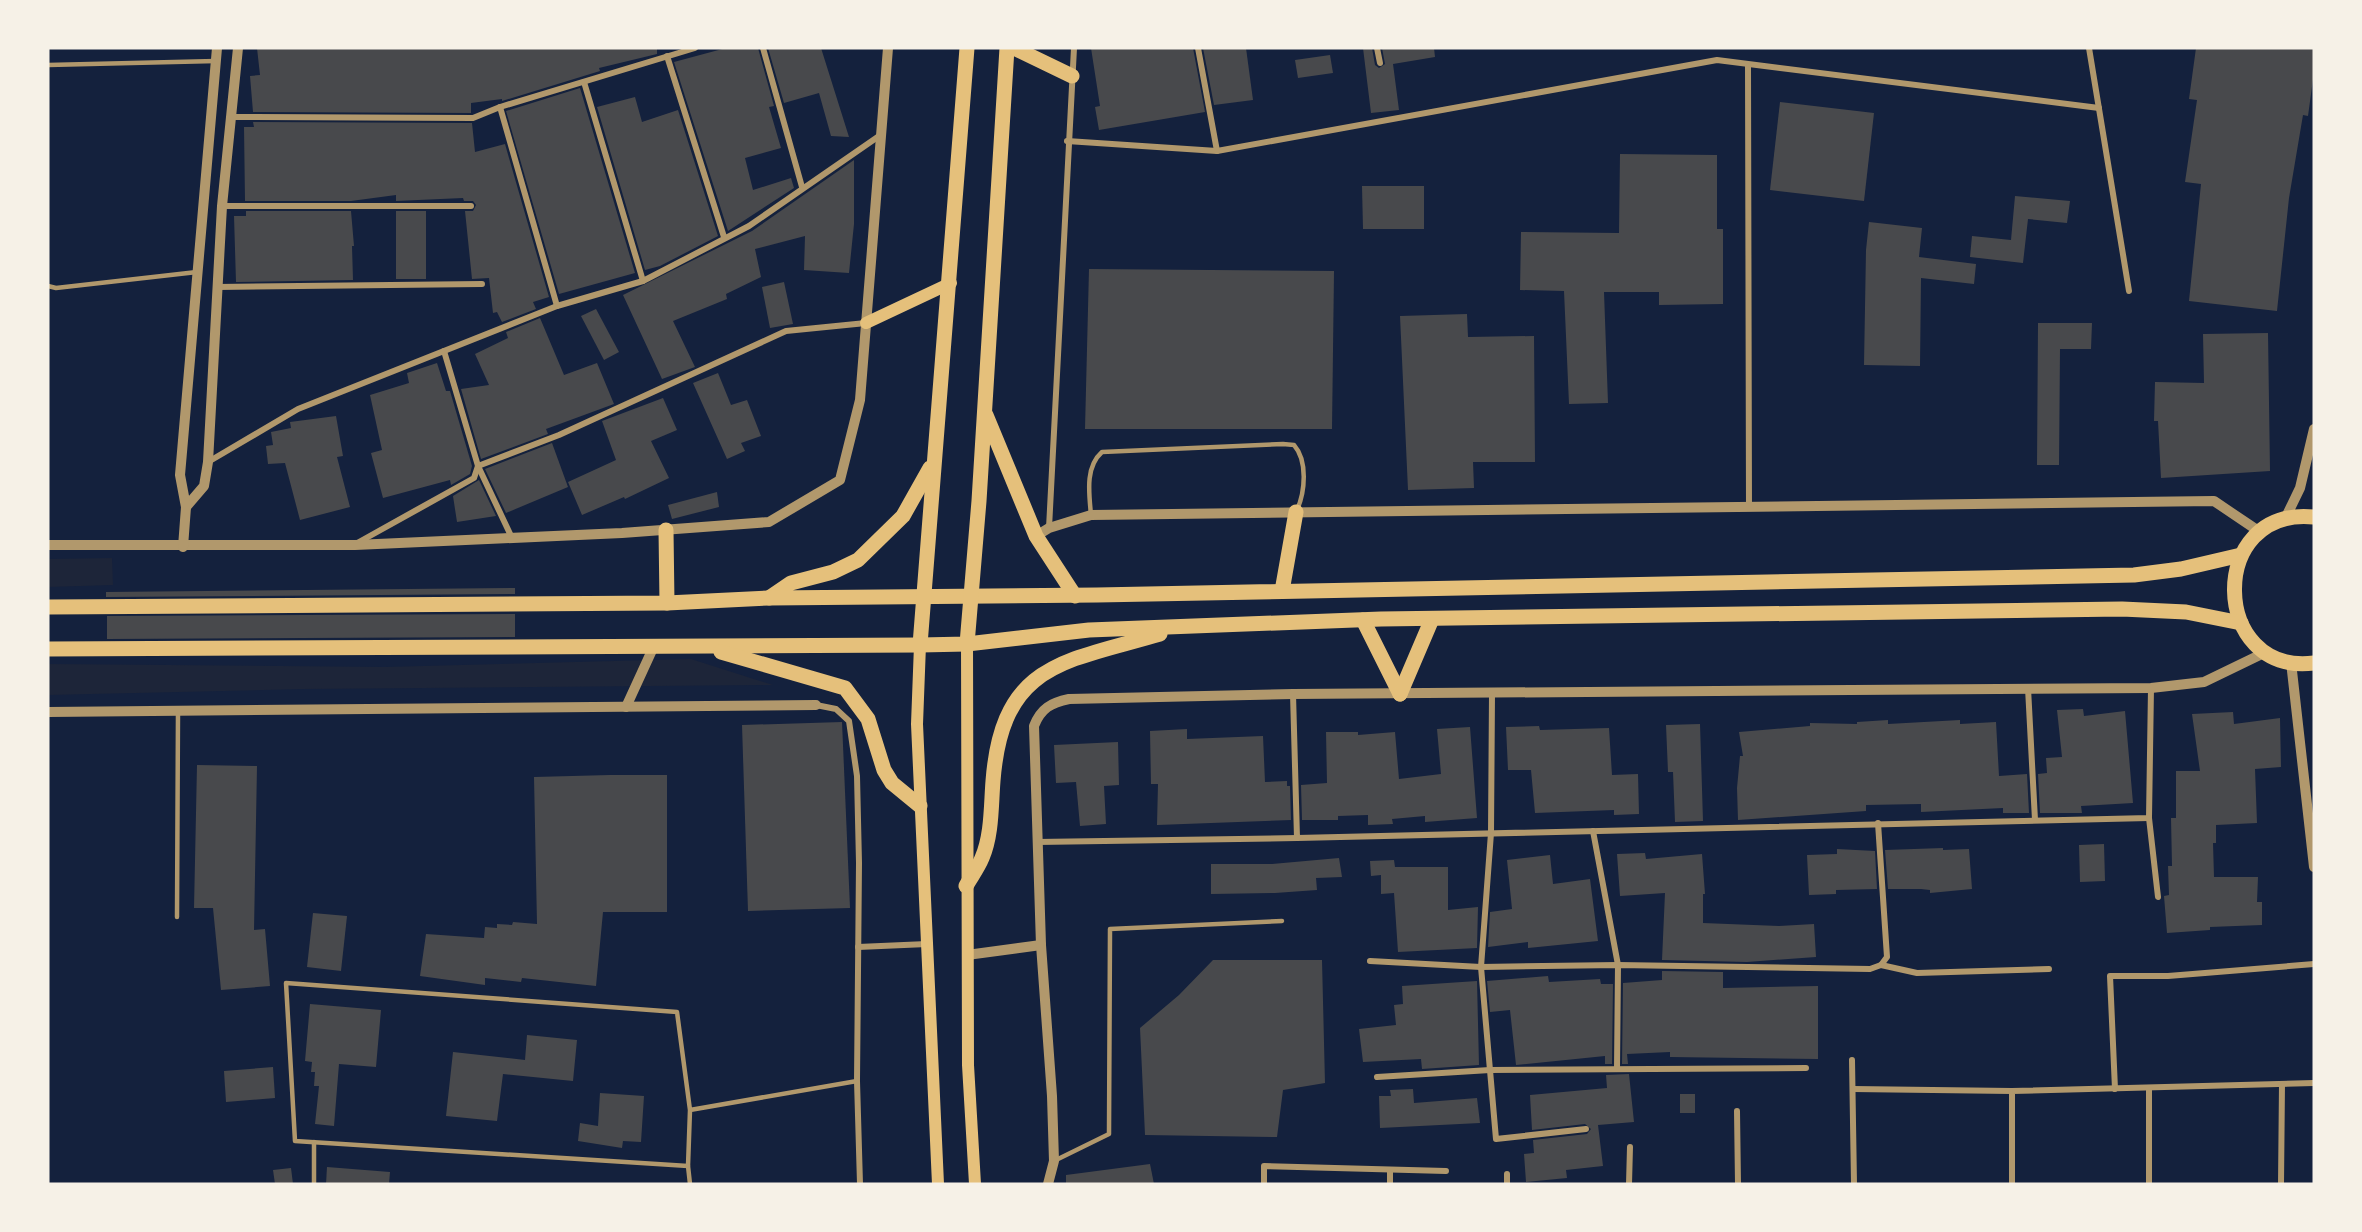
<svg xmlns="http://www.w3.org/2000/svg" width="2362" height="1232" font-family="'IBM Plex Sans',sans-serif">
<style>
.green{fill:#1d2539}
.building{fill:#48494c}
.lines{fill:none;stroke-linecap:round;stroke-linejoin:round}
.service{stroke:#b1986c;stroke-width:4.5}
.minor{stroke:#b1986c;stroke-width:6}
.tertiary{stroke:#b1986c;stroke-width:10}
.secondary{stroke:#e5c07b;stroke-width:12}
.primary{stroke:#e5c07b;stroke-width:15}
</style>
<rect width="100%" height="100%" fill="#14213d"/>
<g class="green">
<polygon points="112,558 113,585 48,587 48,559"/>
<polygon points="691,659 773,685 305,689 48,695 48,664 385,667"/>
</g>
<g class="building">
<polygon points="257,48 657,48 657,54 599,68 600,71 502,101 502,99 471,103 471,113 253,112 250,76 260,75"/>
<polygon points="726,48 758,48 774,106 769,107 781,148 745,158 753,190 791,178 794,188 728,231 674,62"/>
<polygon points="768,48 821,48 849,137 831,136 819,93 784,103"/>
<polygon points="1091,48 1193,48 1205,112 1099,130 1095,107 1100,106"/>
<polygon points="1203,48 1246,48 1253,100 1214,105"/>
<polygon points="1363,48 1372,48 1375,65 1379,68 1385,64 1382,48 1434,48 1435,57 1393,64 1399,110 1371,113"/>
<polygon points="2196,48 2314,48 2314,72 2308,116 2303,115 2289,198 2277,311 2189,301 2201,184 2185,182 2197,100 2189,99"/>
<polygon points="1330,55 1333,73 1298,78 1295,60"/>
<polygon points="580,88 635,273 559,294 506,111"/>
<polygon points="635,97 642,122 678,110 718,236 660,266 645,270 597,107"/>
<polygon points="1780,102 1874,113 1864,201 1770,190"/>
<polygon points="253,122 472,123 475,152 505,144 549,297 533,302 536,309 502,322 497,312 493,313 489,278 472,279 465,211 473,211 476,205 473,201 464,201 463,198 396,201 396,195 351,201 245,201 244,127 254,127"/>
<polygon points="1620,154 1717,155 1717,229 1723,229 1723,304 1659,305 1659,292 1604,292 1608,403 1569,404 1564,291 1520,290 1521,232 1619,233"/>
<polygon points="854,160 854,224 849,273 804,270 805,236 755,249 761,277 726,294 727,299 673,321 695,367 662,379 623,295 752,231"/>
<polygon points="1362,186 1424,186 1424,229 1363,229"/>
<polygon points="2015,196 2070,201 2067,223 2028,219 2023,263 1970,257 1972,236 2011,240"/>
<polygon points="246,211 351,211 354,246 352,246 353,280 236,282 234,216 246,216"/>
<rect x="396" y="211" width="30" height="68"/>
<polygon points="1869,222 1922,228 1919,257 1976,264 1974,284 1921,278 1920,366 1864,365 1866,250"/>
<polygon points="1089,269 1334,271 1332,429 1085,429"/>
<polygon points="784,282 793,324 770,328 762,287"/>
<polygon points="596,309 619,352 604,360 581,316"/>
<polygon points="1467,314 1468,337 1534,336 1535,462 1473,462 1474,488 1408,490 1400,316"/>
<polygon points="540,318 564,375 597,363 614,404 546,429 548,434 481,459 461,389 489,385 475,354 508,338 506,332"/>
<polygon points="2038,323 2092,323 2091,349 2060,349 2059,465 2037,465"/>
<polygon points="2268,333 2270,471 2161,478 2158,421 2154,421 2155,382 2204,383 2203,334"/>
<polygon points="437,363 446,391 450,391 472,466 470,474 451,485 450,480 383,498 371,453 382,450 370,395 409,383 407,373"/>
<polygon points="718,373 731,405 747,400 761,436 741,443 745,451 727,459 693,383"/>
<polygon points="663,398 677,430 651,441 669,478 625,499 624,497 582,515 568,482 616,460 602,421"/>
<polygon points="336,416 343,456 337,457 350,507 300,520 285,463 268,464 266,446 273,445 271,432 291,428 290,422"/>
<polygon points="552,443 568,487 506,513 485,469"/>
<polygon points="479,480 496,516 457,522 453,496"/>
<polygon points="717,492 719,507 672,519 668,505"/>
<polygon points="515,588 515,594 106,597 106,592"/>
<polygon points="515,614 515,637 107,639 107,616"/>
<polygon points="2083,709 2084,716 2125,711 2133,803 2081,806 2082,813 2040,813 2038,774 2047,773 2046,758 2062,757 2057,710"/>
<polygon points="2233,712 2234,724 2280,718 2281,767 2255,769 2257,823 2216,825 2216,843 2213,843 2214,877 2258,877 2257,902 2262,902 2262,925 2210,927 2210,930 2167,933 2164,896 2169,895 2168,866 2172,866 2171,818 2176,818 2176,771 2200,771 2192,714"/>
<polygon points="1888,720 1888,724 1960,720 1960,724 1996,722 1999,776 2027,774 2029,813 2003,813 2003,808 1921,812 1921,804 1866,805 1866,811 1738,820 1737,788 1740,756 1743,756 1739,732 1810,726 1810,723 1857,724 1857,722"/>
<polygon points="842,722 850,908 748,911 742,725"/>
<polygon points="1700,724 1703,821 1675,822 1673,772 1668,772 1666,725"/>
<polygon points="1539,726 1540,730 1609,728 1612,775 1638,774 1639,814 1614,815 1614,810 1535,813 1531,770 1508,770 1506,727"/>
<polygon points="1470,727 1477,818 1425,822 1425,816 1392,819 1393,824 1368,825 1368,815 1338,816 1338,820 1302,820 1301,785 1327,783 1326,732 1358,732 1358,735 1395,732 1399,779 1441,774 1437,729"/>
<polygon points="1187,729 1187,739 1263,736 1265,782 1287,781 1287,786 1290,786 1291,820 1157,825 1158,784 1151,784 1150,731"/>
<polygon points="1118,742 1119,785 1104,786 1106,824 1080,826 1076,782 1056,783 1054,745"/>
<polygon points="197,765 257,766 254,930 265,929 270,986 221,990 213,908 194,908"/>
<polygon points="610,775 667,775 667,912 603,912 596,986 522,978 521,982 485,978 485,985 420,976 426,934 484,938 485,927 497,928 497,924 512,925 513,922 537,924 534,777"/>
<polygon points="2104,844 2105,881 2080,882 2079,845"/>
<polygon points="1943,848 1943,850 1969,849 1972,889 1930,893 1930,890 1921,889 1888,889 1885,850"/>
<polygon points="1837,849 1875,851 1877,889 1836,890 1836,894 1809,895 1807,855 1837,854"/>
<polygon points="1645,853 1646,859 1702,854 1705,894 1703,894 1703,923 1779,926 1814,924 1816,957 1747,962 1662,960 1665,893 1620,896 1617,854"/>
<polygon points="1550,855 1553,884 1590,879 1598,941 1528,948 1528,942 1488,947 1490,912 1512,909 1507,860"/>
<polygon points="1339,858 1342,877 1316,878 1317,890 1275,893 1211,894 1211,864 1272,864"/>
<polygon points="1394,860 1395,867 1448,867 1448,910 1478,907 1477,948 1398,952 1394,893 1381,894 1381,875 1371,876 1370,861"/>
<polygon points="313,913 347,916 341,971 307,967"/>
<polygon points="1213,960 1322,960 1325,1083 1283,1090 1277,1137 1145,1135 1140,1028 1179,995"/>
<polygon points="1662,971 1723,972 1723,988 1818,986 1818,1059 1670,1057 1670,1052 1627,1054 1628,1064 1622,1064 1623,983 1662,980"/>
<polygon points="1548,976 1549,982 1600,979 1601,984 1613,984 1612,1064 1605,1064 1605,1056 1516,1065 1510,1010 1490,1012 1487,981"/>
<polygon points="1477,981 1479,1065 1422,1069 1421,1059 1363,1062 1359,1029 1396,1025 1394,1005 1403,1004 1402,986"/>
<polygon points="310,1004 381,1010 376,1067 339,1064 334,1126 315,1124 319,1086 314,1086 315,1072 311,1072 312,1062 305,1061"/>
<polygon points="527,1035 577,1040 573,1081 503,1074 497,1121 446,1116 453,1052 525,1060"/>
<polygon points="273,1067 275,1098 226,1102 224,1071"/>
<polygon points="1629,1074 1634,1122 1598,1125 1603,1166 1566,1170 1567,1178 1526,1182 1524,1154 1534,1153 1533,1140 1587,1134 1591,1129 1585,1124 1532,1130 1530,1095 1607,1088 1606,1075"/>
<polygon points="1413,1089 1414,1103 1477,1098 1480,1123 1380,1128 1379,1096 1391,1096 1390,1090"/>
<polygon points="600,1093 644,1096 641,1142 623,1141 622,1148 578,1141 580,1123 598,1126"/>
<rect x="1680" y="1094" width="15" height="19"/>
<polygon points="1150,1164 1154,1184 1066,1184 1066,1175"/>
<polygon points="327,1167 390,1172 389,1184 326,1184"/>
<polygon points="291,1168 293,1184 275,1184 273,1170"/>
</g>
<g class="lines">
<g class="service">
<polyline points="48,65 216,61"/>
<polyline points="48,286 56,288 197,272"/>
<path d="M1091 515C1089 493 1085 467 1102 452L1283 444 1294 445C1308 461 1305 492 1297 510"/>
<polyline points="177,917 178,711"/>
<polyline points="690,1110 688,1166 295,1141 286,983 677,1012 690,1110 857,1081"/>
<polyline points="314,1142 314,1184"/>
<polyline points="1056,1160 1109,1134 1110,929 1282,921"/>
<polyline points="688,1166 690,1184"/>
</g>
<g class="minor">
<polyline points="763,48 802,187"/>
<polyline points="1198,48 1217,151"/>
<polyline points="1377,48 1380,63"/>
<polyline points="2089,48 2129,291"/>
<polyline points="667,56 724,237"/>
<polyline points="1748,66 1749,507"/>
<polyline points="584,82 643,281"/>
<polyline points="500,107 557,306"/>
<polyline points="233,117 473,118 500,107 695,48"/>
<polyline points="1067,141 1217,151 1717,60 2099,108"/>
<polyline points="222,206 471,206"/>
<polyline points="217,287 482,284"/>
<polyline points="444,351 478,466 512,538"/>
<polyline points="208,462 298,409 557,306 643,281 749,226 882,134"/>
<polyline points="1049,528 1074,48"/>
<polyline points="359,542 474,478 478,466 559,435 786,331 866,323"/>
<polyline points="2028,688 2035,820"/>
<polyline points="1293,694 1297,838 2149,818 2151,688"/>
<polyline points="1492,694 1491,833 1481,967 1496,1139 1586,1129"/>
<polyline points="816,705 836,709 849,721 857,776 859,863 857,1081 860,1184"/>
<polyline points="2149,818 2158,897"/>
<polyline points="1593,831 1618,965 1617,1069"/>
<polyline points="1037,842 1297,838"/>
<polyline points="858,947 927,944"/>
<polyline points="1370,961 1481,967 1618,965 1870,969 1881,965 1887,957 1878,823"/>
<polyline points="1881,965 1917,973 2049,969"/>
<polyline points="1852,1060 1854,1184"/>
<polyline points="1377,1077 1490,1070 1806,1068"/>
<polyline points="2149,1088 2149,1184"/>
<polyline points="1853,1089 2012,1091"/>
<polyline points="2115,1089 2110,976 2168,976 2314,964"/>
<polyline points="1737,1111 1738,1184"/>
<polyline points="1390,1170 1390,1184"/>
<polyline points="1507,1174 1507,1184"/>
<polyline points="1264,1184 1264,1166 1446,1171"/>
<polyline points="1629,1184 1630,1147"/>
<polyline points="2012,1184 2012,1091 2314,1083"/>
<polyline points="2281,1184 2282,1084"/>
</g>
<g class="tertiary">
<polyline points="186,507 204,486 208,462 222,206 238,48"/>
<polyline points="2285,519 2300,488 2314,429"/>
<polyline points="1036,536 1049,528 1091,515 2214,501 2260,532"/>
<polyline points="48,545 355,545 622,533 769,522 840,480 860,400 888,48"/>
<polyline points="183,547 186,507 180,475 217,48"/>
<polyline points="2291,662 2314,867"/>
<polyline points="626,707 654,646"/>
<polyline points="48,712 816,705"/>
<polyline points="967,955 1041,945"/>
<path d="M1048 1184 1054 1161 1052 1096 1041 945 1034 726C1041 708 1051 703 1069 699L1293 694 2151 688 2204 682 2266 652"/>
</g>
<g class="secondary">
<polyline points="866,323 951,283"/>
<polyline points="967,644 968,1065 975,1184"/>
<polyline points="920,645 917,724 938,1184"/>
</g>
<g class="primary">
<polyline points="1014,48 1072,76"/>
<polyline points="986,415 1036,536 1075,596"/>
<path d="M2314 517C2206 506 2210 676 2314 663"/>
<polyline points="666,530 667,603"/>
<polyline points="1282,591 1296,512"/>
<polyline points="769,598 791,583 833,572 858,560 903,516 930,468"/>
<polyline points="48,607 667,603 769,598 1097,595 2134,575 2181,569 2241,555"/>
<polyline points="1363,620 1400,694"/>
<polyline points="967,644 979,501 1007,48"/>
<polyline points="920,645 967,48"/>
<polyline points="48,649 920,645 967,644 1089,630 1381,619 2122,609 2186,612 2241,623"/>
<polyline points="721,652 845,688 868,719 884,770 892,783 920,806"/>
<polyline points="1400,694 1432,619"/>
<path d="M966 886C971 877 978 868 982 858 992 835 991 806 993 781 1002 663 1064 662 1160 634"/>
</g>
</g>
<rect width="2362" height="1232" fill="none" stroke="#f6f1e7" stroke-width="99"/>
</svg>
